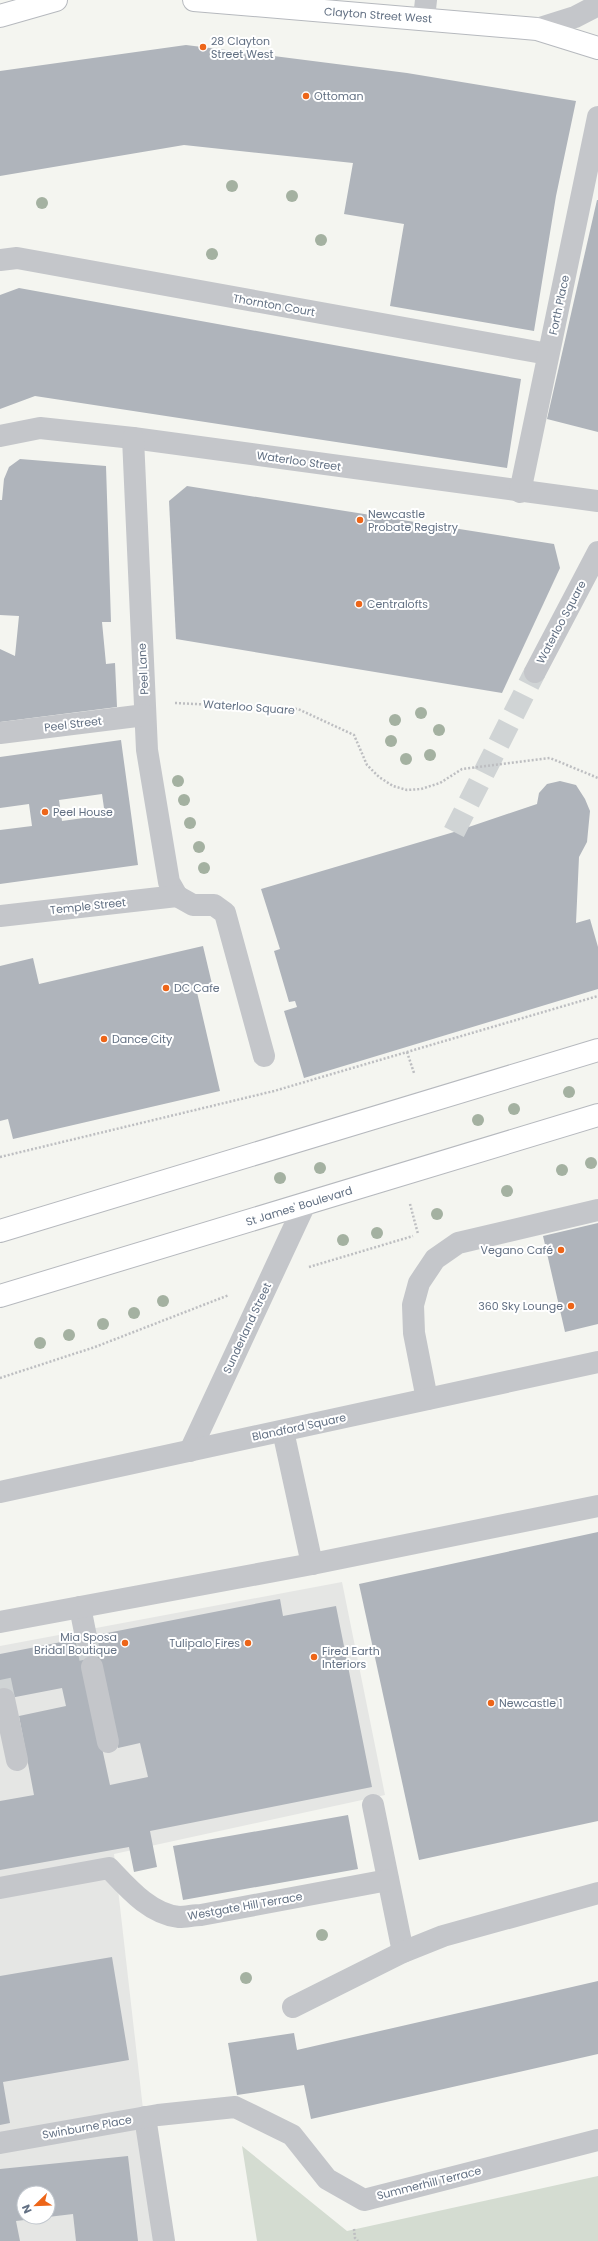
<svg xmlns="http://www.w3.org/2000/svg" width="598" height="2241" font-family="Poppins,sans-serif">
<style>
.built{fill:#e5e6e4;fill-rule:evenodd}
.green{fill:#d4dcd1}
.building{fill:#afb4bb;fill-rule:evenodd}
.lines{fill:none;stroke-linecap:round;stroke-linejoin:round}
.minor-tunnel{stroke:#d0d4d5;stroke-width:22;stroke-dasharray:22 11;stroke-linecap:butt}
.major-casing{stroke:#b6b9be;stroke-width:24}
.path{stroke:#bdbec1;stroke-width:2.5;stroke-dasharray:2 2;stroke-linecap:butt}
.minor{stroke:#c4c6ca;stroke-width:22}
.major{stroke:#fff;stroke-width:22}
.tree{fill:#a4b1a1}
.poi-dot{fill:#ed6518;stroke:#fff;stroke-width:1.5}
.labels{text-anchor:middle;stroke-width:4;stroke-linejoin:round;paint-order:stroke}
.street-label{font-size:11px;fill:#627083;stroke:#fff}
.poi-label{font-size:11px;fill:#627083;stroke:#fff;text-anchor:start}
</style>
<rect width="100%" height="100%" fill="#f4f5f0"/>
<path class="built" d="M342 1582 385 1795 114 1854 158 2241H0V1646ZM24 2193H48V2217H24Z"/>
<polygon class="green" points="242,2146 347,2231 598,2176 598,2241 257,2241"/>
<g class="building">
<polygon points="186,45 407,73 576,101 556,196 534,331 390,306 404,224 344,214 353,163 184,145 0,176 0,71"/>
<polygon points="597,200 598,200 598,432 547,419"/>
<polygon points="19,288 521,379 507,468 35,396 0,409 0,295"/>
<polygon points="20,459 106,466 111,622 102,622 106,664 115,663 117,707 0,722 0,649 15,656 19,616 0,615 0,500 2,500 4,479 9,467"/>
<polygon points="187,486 554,544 560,568 502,693 176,639 169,501"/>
<path d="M121 740 138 865 0 884V830L32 826 29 804 0 808V757ZM102 794 105 815 62 821 59 800Z"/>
<polygon points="560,781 576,785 585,799 590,811 587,842 579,857 576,923 590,919 598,947 598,989 304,1078 284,1011 297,1007 295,1001 289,1002 274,951 280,949 261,889 454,832 537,804 539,793 547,784"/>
<polygon points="203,946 212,984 196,988 220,1091 13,1139 8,1119 0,1121 0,966 33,958 39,984"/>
<polygon points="598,1223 598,1324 565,1332 543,1236"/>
<polygon points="598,1532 598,1821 419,1860 359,1584"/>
<path d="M280 1599 283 1616 336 1606 372 1787 150 1831 157 1867 134 1872 129 1847 0 1870V1801L34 1795 19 1716 66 1706 62 1688 0 1700V1654ZM101 1666 118 1748 140 1743 148 1777 110 1785 85 1669Z"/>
<polygon points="348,1815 358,1869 183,1900 173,1846"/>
<polygon points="112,1957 129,2060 3,2082 10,2123 0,2125 0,1976"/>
<polygon points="598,1981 598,2054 311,2119 304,2085 237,2095 228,2043 294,2033 297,2050"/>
<polygon points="128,2156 138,2241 76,2241 73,2214 48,2217 48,2193 24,2193 24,2217 42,2218 16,2221 20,2241 0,2241 0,2169"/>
</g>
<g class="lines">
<g class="minor-tunnel">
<polyline points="454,832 535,672"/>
<polyline points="86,1637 92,1667"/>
<polyline points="0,1680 4,1699"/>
</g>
<g class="major-casing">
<g id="major">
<polyline points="194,0 537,29 598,48"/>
<polyline points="0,16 56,0"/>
<polyline points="0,1231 598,1050"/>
<polyline points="0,1296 598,1115"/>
</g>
</g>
<g class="path">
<polyline points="175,703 298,709 354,735 367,765 379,777 393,786 407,790 421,789 440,783 462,769 550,758 598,778"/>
<polyline points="407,1052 414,1073"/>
<polyline points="0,1157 274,1091 598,996"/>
<polyline points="410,1204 418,1234"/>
<polyline points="309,1267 413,1236"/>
<polyline points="0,1378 95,1347 229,1295"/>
<polyline points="354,2229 355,2238 358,2241"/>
</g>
<g class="minor">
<polyline points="424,18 426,0"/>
<polyline points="537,29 575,17 598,5"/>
<polyline points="0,260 17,258 548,354"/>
<polyline points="0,436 40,428 133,438 598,501"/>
<polyline points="133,438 147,750 169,882 177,896"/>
<polyline points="520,492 598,117"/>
<polyline points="535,672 598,552"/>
<polyline points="0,733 145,715"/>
<polyline points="177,896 193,905 214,905 225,913 264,1056"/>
<polyline points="0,916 177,896"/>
<polyline points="427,1399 414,1333 413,1305 419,1283 435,1259 458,1243 598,1210"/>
<polyline points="283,1431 312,1564"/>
<polyline points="190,1451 305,1204"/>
<polyline points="0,1492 598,1362"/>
<polyline points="80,1607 86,1637"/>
<polyline points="0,1622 312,1564 598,1506"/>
<polyline points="92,1667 108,1742"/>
<polyline points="4,1699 17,1760"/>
<polyline points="373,1805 403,1952"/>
<path d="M0 1888 109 1868C128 1888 150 1914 179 1917 186 1917 194 1915 201 1915L388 1880"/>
<polyline points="293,2007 403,1952 443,1936 598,1893"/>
<polyline points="145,2117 164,2241"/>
<polyline points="0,2143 158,2115 235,2107 292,2135 327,2179 364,2200 598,2140"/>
</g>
<use href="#major" class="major"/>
</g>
<g class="tree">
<circle cx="232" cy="186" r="6"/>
<circle cx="292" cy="196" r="6"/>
<circle cx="42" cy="203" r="6"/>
<circle cx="321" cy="240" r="6"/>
<circle cx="212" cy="254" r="6"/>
<circle cx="421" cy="713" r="6"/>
<circle cx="395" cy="720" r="6"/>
<circle cx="439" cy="730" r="6"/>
<circle cx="391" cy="741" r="6"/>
<circle cx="430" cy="755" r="6"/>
<circle cx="406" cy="759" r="6"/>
<circle cx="178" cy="781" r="6"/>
<circle cx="184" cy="800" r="6"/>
<circle cx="190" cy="823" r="6"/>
<circle cx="199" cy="847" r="6"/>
<circle cx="204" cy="868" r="6"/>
<circle cx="569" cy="1092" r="6"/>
<circle cx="514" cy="1109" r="6"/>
<circle cx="478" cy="1120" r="6"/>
<circle cx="591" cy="1163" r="6"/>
<circle cx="320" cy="1168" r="6"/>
<circle cx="562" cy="1170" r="6"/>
<circle cx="280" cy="1178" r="6"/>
<circle cx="507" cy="1191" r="6"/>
<circle cx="437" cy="1214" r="6"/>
<circle cx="377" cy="1233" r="6"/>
<circle cx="343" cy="1240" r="6"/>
<circle cx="163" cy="1301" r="6"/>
<circle cx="134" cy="1313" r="6"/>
<circle cx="103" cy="1324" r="6"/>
<circle cx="69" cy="1335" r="6"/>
<circle cx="40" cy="1343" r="6"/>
<circle cx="322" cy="1935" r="6"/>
<circle cx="246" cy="1978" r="6"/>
</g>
<g class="poi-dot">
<circle cx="203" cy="47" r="4"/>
<circle cx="306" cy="96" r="4"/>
<circle cx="360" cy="520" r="4"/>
<circle cx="359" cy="604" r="4"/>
<circle cx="45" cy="812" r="4"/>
<circle cx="166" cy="988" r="4"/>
<circle cx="104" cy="1039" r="4"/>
<circle cx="561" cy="1250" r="4"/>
<circle cx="571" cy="1306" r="4"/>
<circle cx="125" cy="1643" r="4"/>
<circle cx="248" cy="1643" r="4"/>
<circle cx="314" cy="1657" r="4"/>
<circle cx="491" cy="1703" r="4"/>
</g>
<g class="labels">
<g class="street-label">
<text transform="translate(378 15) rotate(4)" y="4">Clayton Street West</text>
<text transform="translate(274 305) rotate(10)" y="4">Thornton Court</text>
<text transform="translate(559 305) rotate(-78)" y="4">Forth Place</text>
<text transform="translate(299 461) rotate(8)" y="4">Waterloo Street</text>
<text transform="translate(561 622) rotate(-62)" y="4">Waterloo Square</text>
<text transform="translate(143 669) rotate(-93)" y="4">Peel Lane</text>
<text transform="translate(249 707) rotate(4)" y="4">Waterloo Square</text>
<text transform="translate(73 724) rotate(-7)" y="4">Peel Street</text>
<text transform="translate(88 906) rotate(-6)" y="4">Temple Street</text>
<text transform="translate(299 1206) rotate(-17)" y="4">St James' Boulevard</text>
<text transform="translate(247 1328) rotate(-65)" y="4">Sunderland Street</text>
<text transform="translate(299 1427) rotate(-12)" y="4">Blandford Square</text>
<text transform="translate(245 1906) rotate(-10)" y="4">Westgate Hill Terrace</text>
<text transform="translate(87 2127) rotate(-10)" y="4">Swinburne Place</text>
<text transform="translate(429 2183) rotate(-14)" y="4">Summerhill Terrace</text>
</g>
<g class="poi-label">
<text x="211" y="45">28 Clayton<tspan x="211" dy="13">Street West</tspan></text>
<text x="314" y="100">Ottoman</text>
<text x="368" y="518">Newcastle<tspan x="368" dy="13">Probate Registry</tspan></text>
<text x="367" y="608">Centralofts</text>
<text x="53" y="816">Peel House</text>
<text x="174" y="992">DC Cafe</text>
<text x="112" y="1043">Dance City</text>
<text x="553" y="1254" text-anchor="end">Vegano Café</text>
<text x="563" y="1310" text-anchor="end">360 Sky Lounge</text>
<text x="117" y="1641" text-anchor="end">Mia Sposa<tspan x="117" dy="13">Bridal Boutique</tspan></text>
<text x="240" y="1647" text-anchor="end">Tulipalo Fires</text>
<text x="322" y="1655">Fired Earth<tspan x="322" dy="13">Interiors</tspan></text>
<text x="499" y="1707">Newcastle 1</text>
</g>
</g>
<g transform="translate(36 2205) rotate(247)"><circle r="19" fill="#ffffff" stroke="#c0c6cd"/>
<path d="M0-3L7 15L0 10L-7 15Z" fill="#ed6518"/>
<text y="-6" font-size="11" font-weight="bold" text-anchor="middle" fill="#627083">N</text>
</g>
</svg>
